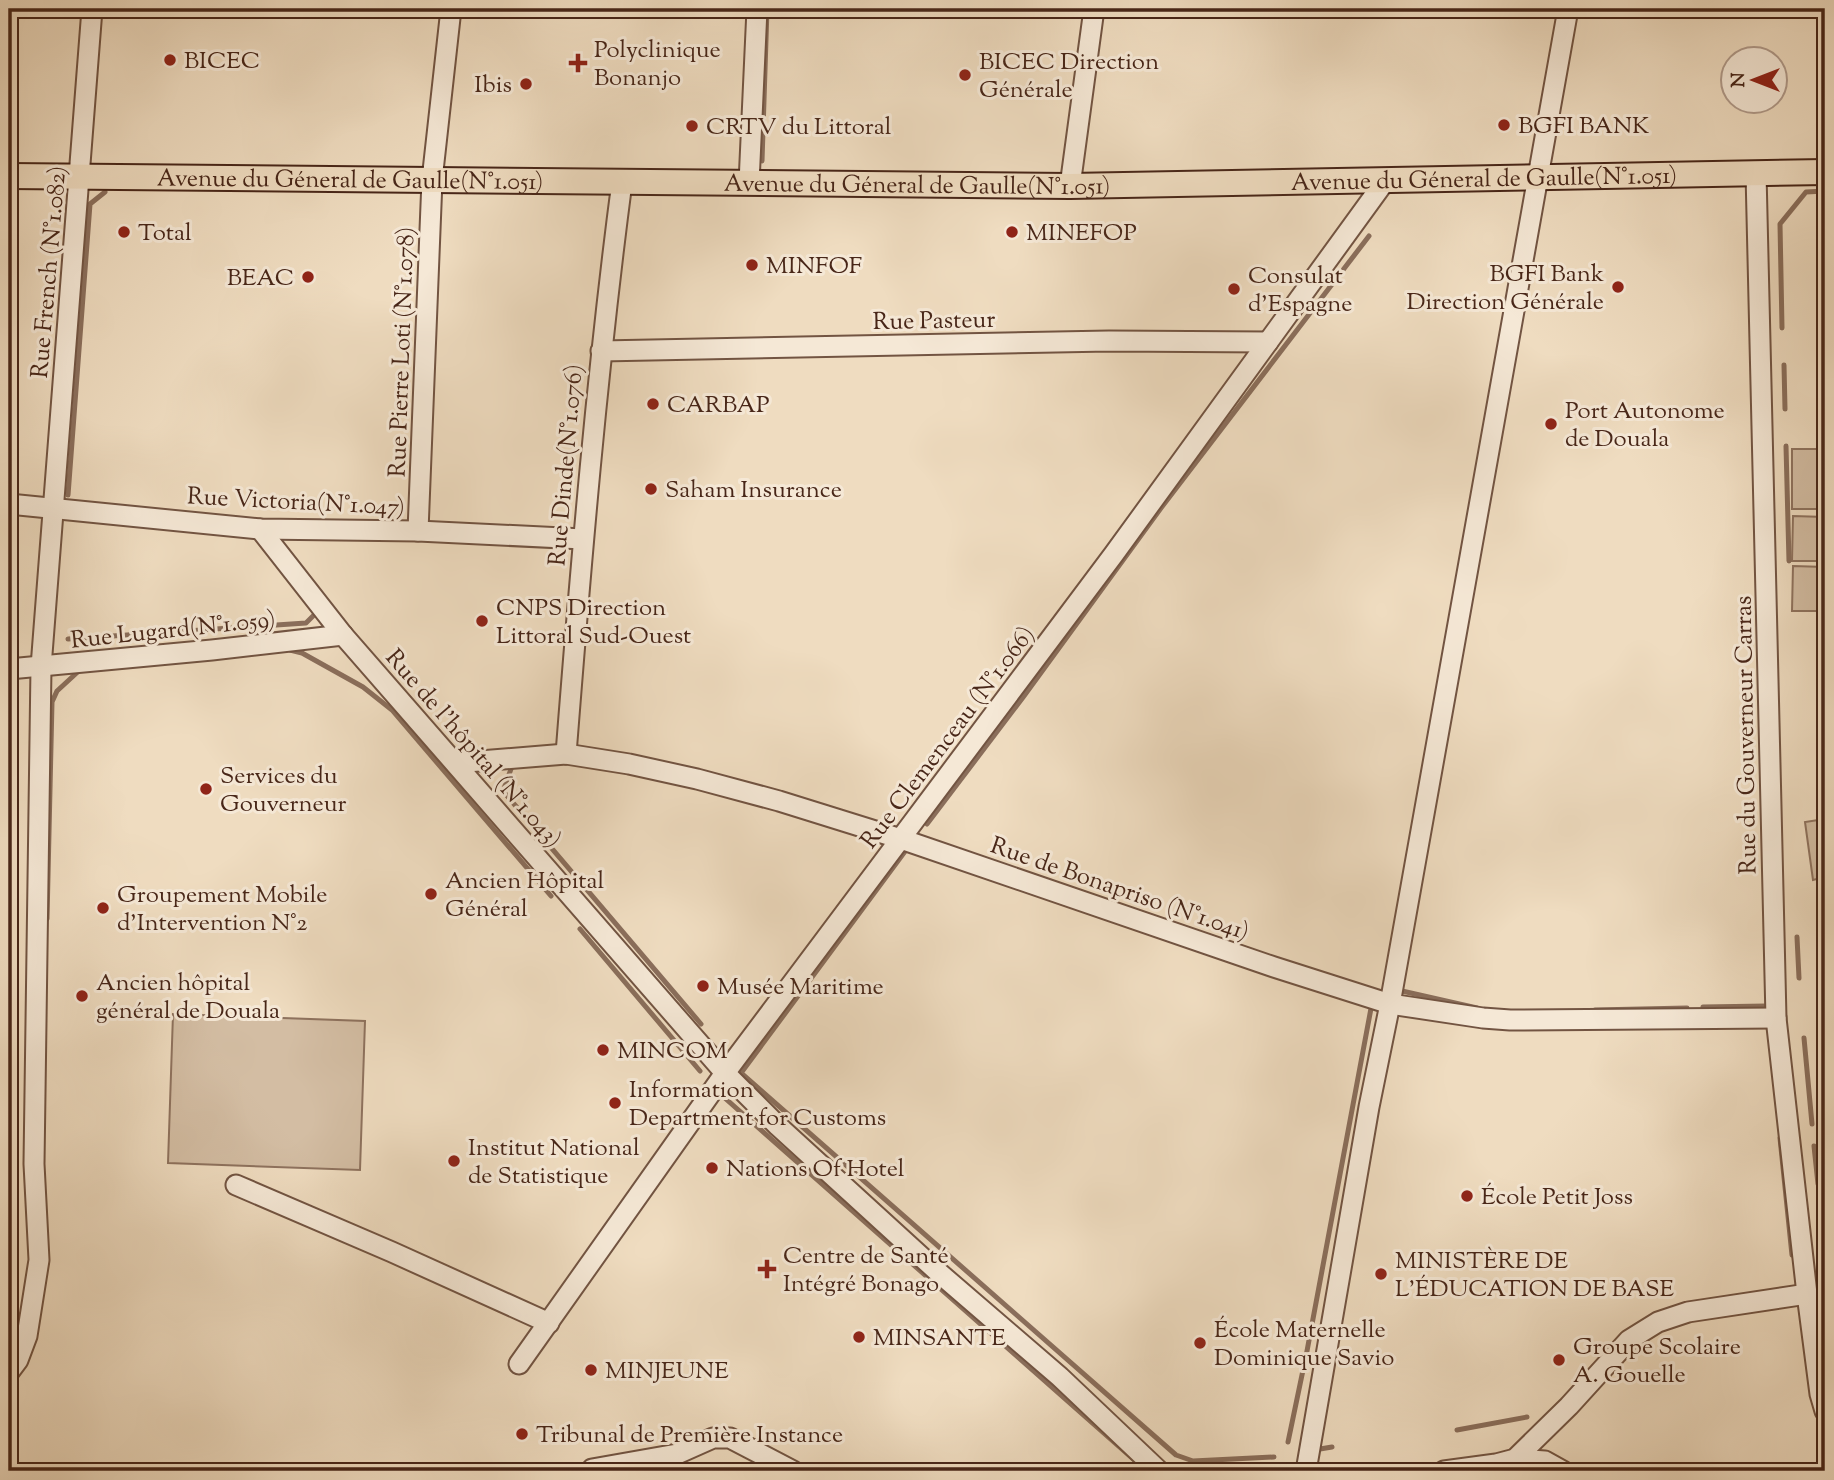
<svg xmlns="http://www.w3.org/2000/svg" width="1834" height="1480" font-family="'Sorts Mill Goudy',serif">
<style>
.park{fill:#d3bda3;stroke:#8e725e;stroke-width:2}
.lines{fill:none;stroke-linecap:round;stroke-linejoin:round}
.stream{stroke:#8a6e5b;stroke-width:5}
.minor-casing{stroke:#725442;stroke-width:23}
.major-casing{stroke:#482618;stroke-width:28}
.minor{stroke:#f5e8d6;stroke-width:19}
.major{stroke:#efdcc0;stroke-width:24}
.poi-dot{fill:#8f2418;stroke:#f5e8d6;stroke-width:2.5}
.labels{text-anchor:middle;stroke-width:6;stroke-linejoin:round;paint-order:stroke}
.poi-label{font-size:24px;fill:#482618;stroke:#f5e8d6;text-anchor:start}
.street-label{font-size:24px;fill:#482618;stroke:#f5e8d6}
</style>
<rect width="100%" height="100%" fill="#efdcc0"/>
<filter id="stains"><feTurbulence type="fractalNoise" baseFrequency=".00286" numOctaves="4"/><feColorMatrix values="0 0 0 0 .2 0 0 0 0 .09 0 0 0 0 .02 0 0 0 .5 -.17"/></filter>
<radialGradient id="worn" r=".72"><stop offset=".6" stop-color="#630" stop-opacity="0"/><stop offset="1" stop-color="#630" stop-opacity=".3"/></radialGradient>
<g class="park">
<rect x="1792" y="449" width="33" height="60"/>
<polygon points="1793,516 1825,517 1825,561 1792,561"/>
<polygon points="1793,566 1825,567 1825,611 1792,611"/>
<polygon points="1825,819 1825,877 1813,880 1805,822"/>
<polygon points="173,1014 365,1021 360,1170 168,1163"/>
</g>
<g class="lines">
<g class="stream">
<polyline points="1717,9 1724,9"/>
<polyline points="762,161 767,9"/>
<polyline points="1782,328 1780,224 1806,192 1825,191"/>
<polyline points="1784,365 1785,409"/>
<polyline points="1786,446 1789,561"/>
<polyline points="68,495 90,204 105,192"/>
<polyline points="68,639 306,623 315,614"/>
<polyline points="290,650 302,653 363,687 392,710 551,896"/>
<polyline points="511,769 503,791 701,1024"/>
<polyline points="927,824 1024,696 1161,508 1369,236"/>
<polyline points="909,846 741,1073 1176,1455 1193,1461 1274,1457"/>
<polyline points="47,919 52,702 57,691 82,668"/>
<polyline points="580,929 700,1071"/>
<polyline points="1797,937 1799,978"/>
<polyline points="1402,991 1477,1008"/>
<polyline points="1703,1007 1767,1006"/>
<polyline points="1595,1010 1687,1008"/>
<polyline points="1804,1038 1812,1124"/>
<polyline points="718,1092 1141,1466"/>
<polyline points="1780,1138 1792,1255"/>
<polyline points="1814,1146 1818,1184"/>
<polyline points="1457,1430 1527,1417"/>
<polyline points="1288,1442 1307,1351 1372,1003"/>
<polyline points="1318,1442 1320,1449 1332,1447"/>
</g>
<g class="minor-casing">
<g id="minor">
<polyline points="1756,173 1776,1018 1807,1294 1820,1394 1825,1411"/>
<polyline points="749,183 757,9"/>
<polyline points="1070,186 1094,9"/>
<polyline points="601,351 1109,341 1268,342"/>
<polyline points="9,504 260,529 418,531 583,539"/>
<polyline points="260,529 343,635 725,1073 778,1126 938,1272 1060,1377 1159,1471"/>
<polyline points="418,531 432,180 451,9"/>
<polyline points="9,669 212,650 343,635"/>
<path d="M566 754C581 562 597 372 622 182"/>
<polyline points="455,763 566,754 629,764 697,779 779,801 901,839 1274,967 1390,1004 1483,1018 1510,1020 1776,1018"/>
<polyline points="236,1185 392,1252 549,1323"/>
<polyline points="519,1364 725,1073 1114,554 1385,181"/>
<polyline points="9,1372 18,1360 27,1336 39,1260 34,1164 41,667 92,9"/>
<polyline points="1515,1459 1545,1461 1563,1471"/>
<polyline points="592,1469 677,1454 713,1438 730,1438 793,1471"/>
<polyline points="1306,1471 1369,1107 1390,1004 1568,9"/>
<polyline points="1444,1471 1496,1464 1515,1459 1569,1406 1629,1340 1658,1322 1688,1312 1807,1294"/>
</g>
</g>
<g class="major-casing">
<g id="major">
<path id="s1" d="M9 176 1070 186 1825 172"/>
</g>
</g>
<use href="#minor" class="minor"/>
<use href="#major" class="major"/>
</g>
<g class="poi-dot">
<circle cx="170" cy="60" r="7"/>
<path d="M574.5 52.5h7v7h7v7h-7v7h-7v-7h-7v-7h7z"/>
<circle cx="965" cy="75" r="7"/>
<circle cx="526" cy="84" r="7"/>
<circle cx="1504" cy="125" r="7"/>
<circle cx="692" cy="126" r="7"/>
<circle cx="124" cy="232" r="7"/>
<circle cx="1012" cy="232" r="7"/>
<circle cx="752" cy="265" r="7"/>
<circle cx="308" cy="277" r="7"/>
<circle cx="1618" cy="287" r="7"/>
<circle cx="1234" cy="289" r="7"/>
<circle cx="653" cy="404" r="7"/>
<circle cx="1551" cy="424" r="7"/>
<circle cx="651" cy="489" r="7"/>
<circle cx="482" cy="621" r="7"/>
<circle cx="206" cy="789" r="7"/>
<circle cx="431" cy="894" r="7"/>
<circle cx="103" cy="908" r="7"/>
<circle cx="703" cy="986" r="7"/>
<circle cx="82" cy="996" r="7"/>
<circle cx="603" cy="1050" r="7"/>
<circle cx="615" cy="1103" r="7"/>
<circle cx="454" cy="1161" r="7"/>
<circle cx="712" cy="1168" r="7"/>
<circle cx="1467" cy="1196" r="7"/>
<path d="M763.5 1258.5h7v7h7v7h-7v7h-7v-7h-7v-7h7z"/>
<circle cx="1381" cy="1274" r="7"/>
<circle cx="859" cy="1337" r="7"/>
<circle cx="1200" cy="1343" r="7"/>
<circle cx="1559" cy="1360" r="7"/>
<circle cx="591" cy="1370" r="7"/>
<circle cx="522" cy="1434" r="7"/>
</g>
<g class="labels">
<g class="poi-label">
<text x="594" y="57">Polyclinique<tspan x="594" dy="28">Bonanjo</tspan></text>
<text x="184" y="68">BICEC</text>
<text x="979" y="69">BICEC Direction<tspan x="979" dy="28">Générale</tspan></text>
<text x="512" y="92" text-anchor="end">Ibis</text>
<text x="1518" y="133">BGFI BANK</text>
<text x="706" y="134">CRTV du Littoral</text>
<text x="138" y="240">Total</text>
<text x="1026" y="240">MINEFOP</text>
<text x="766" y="273">MINFOF</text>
<text x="1604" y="281" text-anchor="end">BGFI Bank<tspan x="1604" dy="28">Direction Générale</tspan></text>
<text x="1248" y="283">Consulat<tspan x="1248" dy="28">d'Espagne</tspan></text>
<text x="294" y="285" text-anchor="end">BEAC</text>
<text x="667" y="412">CARBAP</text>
<text x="1565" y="418">Port Autonome<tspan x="1565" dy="28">de Douala</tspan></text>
<text x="665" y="497">Saham Insurance</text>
<text x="496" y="615">CNPS Direction<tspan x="496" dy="28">Littoral Sud-Ouest</tspan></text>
<text x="220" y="783">Services du<tspan x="220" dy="28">Gouverneur</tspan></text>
<text x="445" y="888">Ancien Hôpital<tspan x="445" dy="28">Général</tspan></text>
<text x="117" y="902">Groupement Mobile<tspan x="117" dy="28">d’Intervention N°2</tspan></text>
<text x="96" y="990">Ancien hôpital<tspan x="96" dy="28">général de Douala</tspan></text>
<text x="717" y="994">Musée Maritime</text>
<text x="617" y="1058">MINCOM</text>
<text x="629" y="1097">Information<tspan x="629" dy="28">Department for Customs</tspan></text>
<text x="468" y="1155">Institut National<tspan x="468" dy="28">de Statistique</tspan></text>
<text x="726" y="1176">Nations Of Hotel</text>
<text x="1481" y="1204">École Petit Joss</text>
<text x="783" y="1263">Centre de Santé<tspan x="783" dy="28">Intégré Bonago</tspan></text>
<text x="1395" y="1268">MINISTÈRE DE<tspan x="1395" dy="28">L'ÉDUCATION DE BASE</tspan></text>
<text x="1214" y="1337">École Maternelle<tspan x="1214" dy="28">Dominique Savio</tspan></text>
<text x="873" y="1345">MINSANTE</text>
<text x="1573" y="1354">Groupe Scolaire<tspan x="1573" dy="28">A. Gouelle</tspan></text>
<text x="605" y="1378">MINJEUNE</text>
<text x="536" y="1442">Tribunal de Première Instance</text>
</g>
<g class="street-label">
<text dy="8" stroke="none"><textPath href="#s1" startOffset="341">Avenue du Géneral de Gaulle(N°1.051)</textPath></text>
<text dy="8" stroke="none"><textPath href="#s1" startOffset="1475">Avenue du Géneral de Gaulle(N°1.051)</textPath></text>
<text dy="8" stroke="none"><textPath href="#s1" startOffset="908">Avenue du Géneral de Gaulle(N°1.051)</textPath></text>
<text transform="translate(48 272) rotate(-85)" y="8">Rue French (N°1.082)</text>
<text transform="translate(934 320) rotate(-1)" y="8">Rue Pasteur</text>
<text transform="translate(401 352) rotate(-88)" y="8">Rue Pierre Loti (N°1.078)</text>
<text transform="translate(565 465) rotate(-85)" y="8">Rue Dinde(N°1.076)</text>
<text transform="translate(296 501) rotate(3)" y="8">Rue Victoria(N°1.047)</text>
<text transform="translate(173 629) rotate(-6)" y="8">Rue Lugard(N°1.059)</text>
<text transform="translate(1745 735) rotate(-91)" y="8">Rue du Gouverneur Carras</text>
<text transform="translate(947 737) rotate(-53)" y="8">Rue Clemenceau (N°1.066)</text>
<text transform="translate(474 748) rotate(49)" y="8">Rue de l'hôpital (N°1.043)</text>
<text transform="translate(1120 888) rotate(19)" y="8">Rue de Bonapriso (N°1.041)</text>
</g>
</g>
<rect width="1834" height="1480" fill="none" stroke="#efdcc0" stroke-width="35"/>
<rect x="10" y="10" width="1813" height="1459" fill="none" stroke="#482618" stroke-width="3.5"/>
<rect x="18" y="18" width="1799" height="1445" fill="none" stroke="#482618" stroke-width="2"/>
<g transform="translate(1754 80) rotate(270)"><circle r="33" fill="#f5e8d6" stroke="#b09a8a" stroke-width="2"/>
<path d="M0-5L12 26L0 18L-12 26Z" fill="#8f2418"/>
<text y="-10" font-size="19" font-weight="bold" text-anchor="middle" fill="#482618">N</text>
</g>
<rect width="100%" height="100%" filter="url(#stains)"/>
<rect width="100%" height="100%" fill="url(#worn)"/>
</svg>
